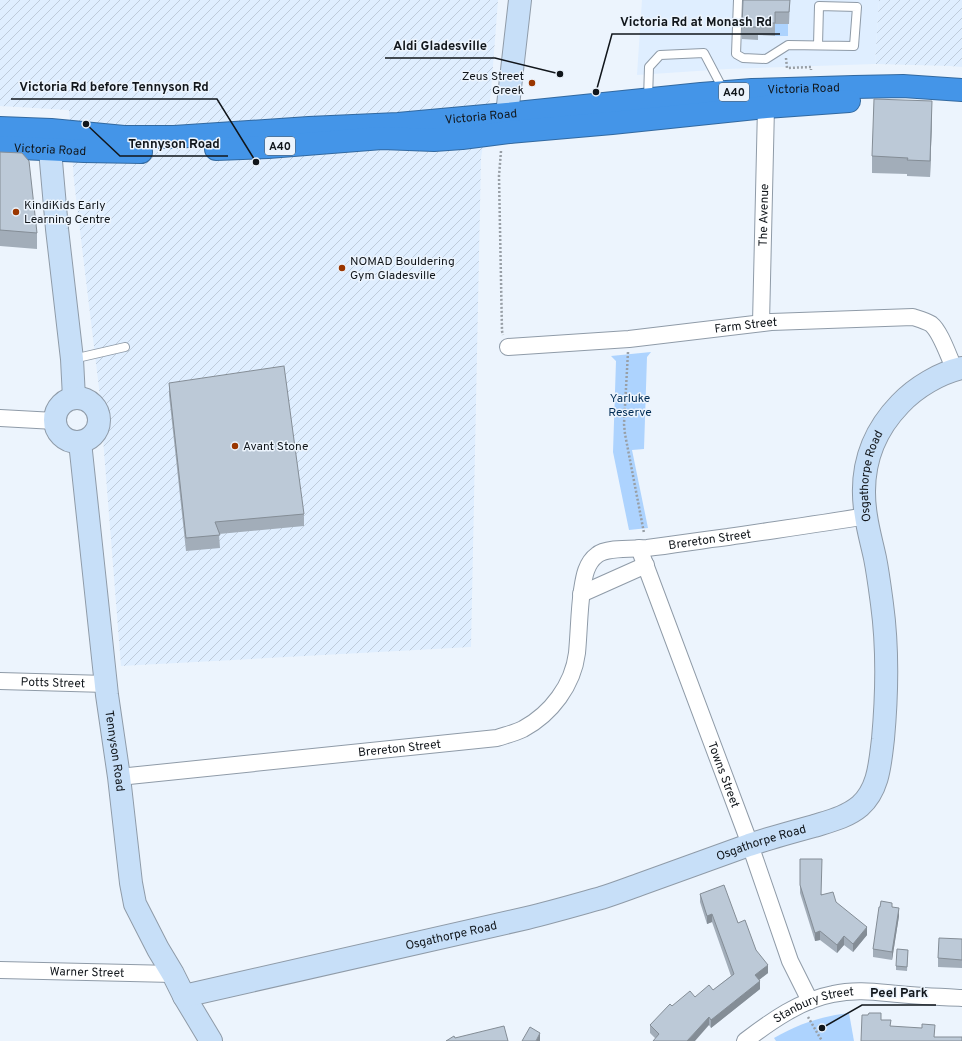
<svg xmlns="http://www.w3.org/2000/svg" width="962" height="1041" font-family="Overpass,sans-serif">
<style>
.built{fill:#dfeeff}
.industrial{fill:url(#industrial-furrows)}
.park{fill:#add3fe}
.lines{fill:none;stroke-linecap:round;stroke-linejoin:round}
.lane-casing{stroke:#8f9ba8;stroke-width:10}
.street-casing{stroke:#8f9ba8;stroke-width:18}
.secondary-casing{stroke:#8f9ba8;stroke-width:24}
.highway-casing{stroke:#3269a0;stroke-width:24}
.path{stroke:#989fa6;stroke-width:2.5;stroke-dasharray:2 2;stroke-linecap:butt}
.lane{stroke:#fff;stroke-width:8}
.street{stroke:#fff;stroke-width:16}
.secondary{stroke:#c7dff8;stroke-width:22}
.highway{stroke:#4495e8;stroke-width:22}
.wall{fill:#a2adb9}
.shaded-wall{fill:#848d96}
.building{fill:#bcc9d7;stroke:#848d96}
.poi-dot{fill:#9a3600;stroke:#ecf4fd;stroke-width:1.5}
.labels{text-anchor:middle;stroke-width:3;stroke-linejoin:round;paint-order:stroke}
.shield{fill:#ecf4fd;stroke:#53595f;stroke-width:1}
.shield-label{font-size:11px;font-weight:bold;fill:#11161b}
.poi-label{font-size:12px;fill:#11161b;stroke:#ecf4fd;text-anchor:start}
.street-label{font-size:12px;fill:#11161b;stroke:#ecf4fd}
.park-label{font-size:12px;fill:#002d56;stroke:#ecf4fd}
.leader{fill:none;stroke:#11161b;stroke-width:1.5}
.callout-dot{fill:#11161b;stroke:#ecf4fd;stroke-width:1.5}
.callout-label{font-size:13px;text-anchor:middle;font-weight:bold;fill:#11161b;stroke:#ecf4fd;stroke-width:3;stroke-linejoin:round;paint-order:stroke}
</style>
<defs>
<pattern id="industrial-furrows" width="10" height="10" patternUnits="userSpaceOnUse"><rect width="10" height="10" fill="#dfeeff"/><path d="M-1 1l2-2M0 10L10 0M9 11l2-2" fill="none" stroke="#becbda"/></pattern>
</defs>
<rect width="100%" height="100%" fill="#ecf4fd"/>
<polygon class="built" points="642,0 879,0 875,64 727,69 637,75"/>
<g class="industrial">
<polygon points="0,0 498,0 491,92 481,158 471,647 121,666 99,388 74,181 69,110 0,106"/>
<polygon points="879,0 962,0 962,67 950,66 875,64"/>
</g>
<g class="park">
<rect x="775" y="24" width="13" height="12"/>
<polygon points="651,352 647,357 644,449 632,450 648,528 629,530 613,452 616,361 611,356"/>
<path d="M849 1013 854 1041H776L774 1038C798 1024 822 1016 849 1013Z"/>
</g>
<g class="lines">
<g class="lane-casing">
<g id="lane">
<polyline points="738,0 736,54 743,58 766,59 788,45 854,46 857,7 819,6 818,45"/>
<polyline points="648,99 649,67 660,55 704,53 724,91"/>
<polyline points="73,359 125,347"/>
</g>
</g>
<g class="street-casing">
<g id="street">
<path id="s1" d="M761 323 766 107"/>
<path id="s2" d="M508 347 629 339 771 322 913 317C919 319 926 321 931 324 941 332 949 358 955 370"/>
<polyline points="0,418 55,421"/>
<path id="s3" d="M639 548 748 839 790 961 810 1001"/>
<polyline points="581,594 646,565"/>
<path id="s4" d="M0 681 106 684"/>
<path id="s5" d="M119 777 497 738C506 735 515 733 523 729 551 714 573 685 577 653 579 632 579 611 582 590 584 577 586 563 597 555 606 547 635 549 647 548 674 545 701 540 728 537 774 530 820 524 866 516"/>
<path id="s6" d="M0 970 173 974"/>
<path id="s7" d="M745 1041C771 1021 801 1000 833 994 855 989 876 992 898 994 919 996 941 997 962 998"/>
</g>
</g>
<g class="secondary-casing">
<g id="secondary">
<polyline points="51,131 50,150 57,229 72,359 74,398"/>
<polyline points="509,132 507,114 520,0"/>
<circle cx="77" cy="420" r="22"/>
<path id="s8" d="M80 442 107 695 119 777 131 883 135 904 158 949 173 974 184 996 211 1041"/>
<path id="s9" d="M184 996 527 918C552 912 576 905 601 898 614 894 627 889 641 884 677 871 713 858 749 845 770 838 792 832 814 826 830 821 847 817 860 806 879 789 880 763 883 739 887 695 888 648 882 604 880 589 878 573 875 558 872 544 868 530 866 516 859 473 870 435 900 404 916 387 940 373 962 368"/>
</g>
</g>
<g class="highway-casing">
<g id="highway">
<path id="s10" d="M0 128 51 130 124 137H174L309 128 398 124 507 114 701 94 752 90 854 87 903 86 962 90"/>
<path id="s11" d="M0 147 84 151 141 152"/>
<polyline points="216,149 268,147 382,138 434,140 462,138 509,132 612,123 766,107 849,101"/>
</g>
</g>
<g class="path">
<polyline points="786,58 787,68 811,67 811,70"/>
<polyline points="501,151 499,176 502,331 503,335"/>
<polyline points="628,352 624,424 625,434 644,533"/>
<polyline points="808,1017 822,1041"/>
</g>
<use href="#lane" class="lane"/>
<use href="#street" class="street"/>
<use href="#secondary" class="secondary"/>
<use href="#highway" class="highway"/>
</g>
<g class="wall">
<polygon points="790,0 789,24 775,24 775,36 758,35 758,40 742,39 742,27"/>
<polygon points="932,117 930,177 907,176 907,174 872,173 872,156"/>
<polygon points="0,152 37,233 37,249 0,246"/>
<polygon points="169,383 304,514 304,526 219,534 220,548 186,551 169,395"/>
<polygon points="800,859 822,895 836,902 867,935 853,952 844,945 837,953 820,940 815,941 800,893"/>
<polygon points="700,894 738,923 756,950 768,973 759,980 760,989 711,1028 709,1025 655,1038 650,1033 650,1025 672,1006 713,990 731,976 712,922 707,924 700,902"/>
<polygon points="892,907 899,916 892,960 873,957 873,949"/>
<polygon points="962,939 962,968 938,967 938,958"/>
<polygon points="908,950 907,971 896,970 896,966"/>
</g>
<g class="shaded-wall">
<polygon points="932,101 932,117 930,177 930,161"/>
<polygon points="899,908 899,916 892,960 892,952"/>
<polygon points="712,914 712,922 707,924 707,916"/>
<polygon points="867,927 867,935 853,952 853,944"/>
<polygon points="820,931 820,940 815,941 815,933"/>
<polygon points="844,936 844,945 837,953 837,945"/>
<polygon points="768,965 768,973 755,983 755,975"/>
<polygon points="760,981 760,989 711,1028 711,1020"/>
<polygon points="709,1017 709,1025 695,1041 687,1041"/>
<polygon points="540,1033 540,1041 536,1041"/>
</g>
<g class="building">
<polygon points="743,0 790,0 789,12 775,12 775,23 758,23 758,27 742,27"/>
<polygon points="874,99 932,101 930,161 907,160 908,158 872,156"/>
<polygon points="0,152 22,153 29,161 37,233 0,230"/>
<polygon points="284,366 304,514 215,522 220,535 186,538 169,383"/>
<polygon points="800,859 822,859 821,895 833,892 836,902 867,927 853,944 844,936 837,945 820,931 815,933 800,885"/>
<polygon points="724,885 738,923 745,920 756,950 768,965 755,975 760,981 711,1020 709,1017 687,1041 653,1041 659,1034 650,1025 670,1004 672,1006 690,991 695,997 709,985 713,990 734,974 712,914 707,916 700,894"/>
<polygon points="881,901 892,903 892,907 899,908 892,952 873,949 879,907 880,907"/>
<polygon points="939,938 962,939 962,960 938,958"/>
<polygon points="897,949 908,950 907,967 896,966"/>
<polygon points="869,1013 881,1013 881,1020 891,1020 890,1026 922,1028 922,1024 935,1025 934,1037 962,1037 962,1041 861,1041 862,1015 868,1015"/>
<polygon points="504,1026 508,1041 446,1041 454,1036 455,1038"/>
<polygon points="530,1027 540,1033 536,1041 522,1041"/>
</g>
<g class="poi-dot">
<circle cx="532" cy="83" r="4"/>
<circle cx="16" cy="212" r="4"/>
<circle cx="342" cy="268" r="4"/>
<circle cx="235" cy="446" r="4"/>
</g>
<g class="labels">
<g class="shield">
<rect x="719" y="83" width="30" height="18" rx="3"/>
<rect x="265" y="137" width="30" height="18" rx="3"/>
</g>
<g class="shield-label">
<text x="734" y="96">A40</text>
<text x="280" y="150">A40</text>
</g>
<g class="poi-label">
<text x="524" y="80" text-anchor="end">Zeus Street<tspan x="524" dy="14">Greek</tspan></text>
<text x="24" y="209">KindiKids Early<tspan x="24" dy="14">Learning Centre</tspan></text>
<text x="350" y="265">NOMAD Bouldering<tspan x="350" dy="14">Gym Gladesville</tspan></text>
<text x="243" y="450">Avant Stone</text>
</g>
<g class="street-label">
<text dy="4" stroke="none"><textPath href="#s10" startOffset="806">Victoria Road</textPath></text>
<text dy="4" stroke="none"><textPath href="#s10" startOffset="482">Victoria Road</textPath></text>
<text dy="4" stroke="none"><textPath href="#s11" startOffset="50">Victoria Road</textPath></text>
<text dy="4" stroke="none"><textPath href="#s1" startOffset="108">The Avenue</textPath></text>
<text dy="4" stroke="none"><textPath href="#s2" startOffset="239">Farm Street</textPath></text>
<text dy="4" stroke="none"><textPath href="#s9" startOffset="1042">Osgathorpe Road</textPath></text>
<text dy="4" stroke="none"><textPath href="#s5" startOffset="721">Brereton Street</textPath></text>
<text dy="4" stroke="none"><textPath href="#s4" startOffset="53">Potts Street</textPath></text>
<text dy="4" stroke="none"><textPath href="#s5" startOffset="282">Brereton Street</textPath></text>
<text dy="4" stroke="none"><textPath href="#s8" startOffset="311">Tennyson Road</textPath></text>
<text dy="4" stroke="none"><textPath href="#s3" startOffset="242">Towns Street</textPath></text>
<text dy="4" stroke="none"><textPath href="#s9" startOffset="598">Osgathorpe Road</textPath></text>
<text dy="4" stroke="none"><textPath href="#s9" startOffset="274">Osgathorpe Road</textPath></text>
<text dy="4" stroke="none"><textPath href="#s6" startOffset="87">Warner Street</textPath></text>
<text dy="4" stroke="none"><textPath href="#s7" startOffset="79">Stanbury Street</textPath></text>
</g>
<g class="park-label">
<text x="630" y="402">Yarluke<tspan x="630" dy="14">Reserve</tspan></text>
</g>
</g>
<path class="leader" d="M596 92L612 34H780M560 74L495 58H385M256 162L217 99H11M86 124L120 156H228M822 1028L862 1005H936"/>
<g class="callout-dot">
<circle cx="596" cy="92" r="4"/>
<circle cx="560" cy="74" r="4"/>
<circle cx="256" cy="162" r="4"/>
<circle cx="86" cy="124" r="4"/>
<circle cx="822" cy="1028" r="4"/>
</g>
<g class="callout-label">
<text x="696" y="26">Victoria Rd at Monash Rd</text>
<text x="440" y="50">Aldi Gladesville</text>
<text x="114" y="91">Victoria Rd before Tennyson Rd</text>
<text x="174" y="148">Tennyson Road</text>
<text x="899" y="997">Peel Park</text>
</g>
</svg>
